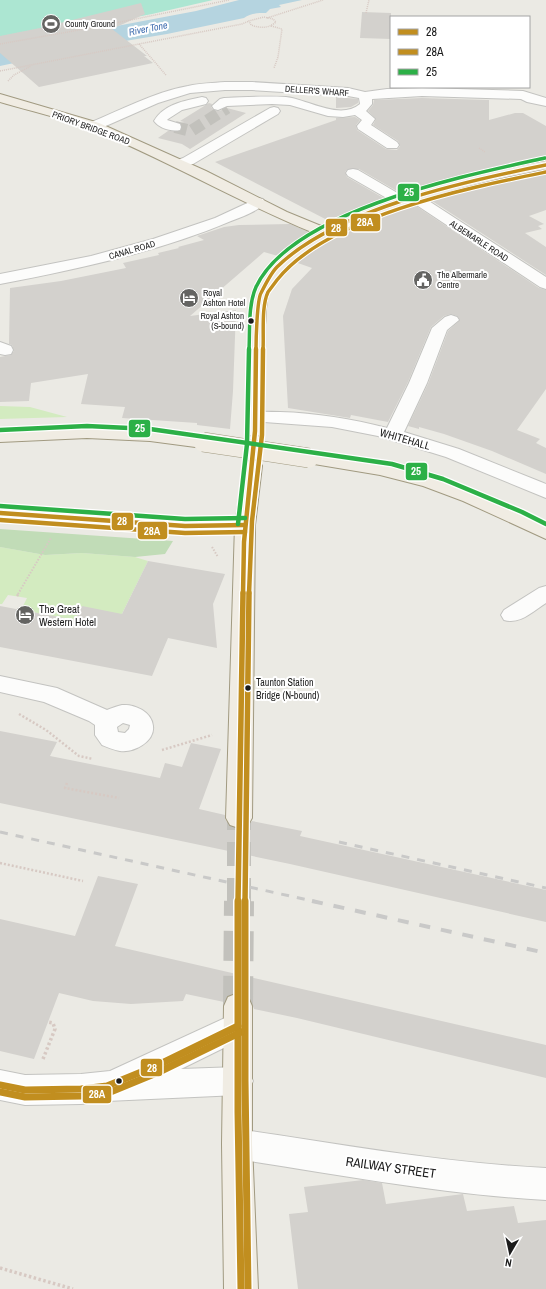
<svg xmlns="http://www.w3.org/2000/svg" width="546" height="1289" font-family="'Archivo Narrow',sans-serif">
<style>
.grass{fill:#d3ebc0}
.forest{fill:#c1dcb7}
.pitch{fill:#ace6d2}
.water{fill:#b5d4e0}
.building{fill:#d3d1cd}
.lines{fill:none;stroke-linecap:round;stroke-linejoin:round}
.minor-tunnel{stroke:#c2c1bc;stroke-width:12;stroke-dasharray:12 6;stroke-linecap:butt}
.major-tunnel-far1{stroke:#c2c1bc;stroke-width:24;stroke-dasharray:24 12;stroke-linecap:butt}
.major-tunnel{stroke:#c2c1bc;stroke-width:30;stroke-dasharray:30 15;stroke-linecap:butt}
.minor-casing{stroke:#c3c3c0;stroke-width:2}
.major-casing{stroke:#a19a81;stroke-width:2}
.path-far3{stroke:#d7c9c3;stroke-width:1.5;stroke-dasharray:1 1;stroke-linecap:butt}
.path-far2{stroke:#d7c9c3;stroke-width:2;stroke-dasharray:1.5 1.5;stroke-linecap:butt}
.path-far1{stroke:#d7c9c3;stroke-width:2.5;stroke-dasharray:2 2;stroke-linecap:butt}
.path{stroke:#d7c9c3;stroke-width:3.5;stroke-dasharray:2.5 2.5;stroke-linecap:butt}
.minor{fill:#fcfcfb;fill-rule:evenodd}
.major{fill:#f0ece3;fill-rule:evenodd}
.rail-far1{stroke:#c9c9c8;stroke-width:3;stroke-dasharray:8 8;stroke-linecap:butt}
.rail{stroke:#c9c9c8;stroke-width:4;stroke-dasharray:11 11;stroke-linecap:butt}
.major-bridge-casing{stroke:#a19a81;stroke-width:20;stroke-linecap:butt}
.major-bridge{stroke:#f0ece3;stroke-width:19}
.bus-1-far3-casing{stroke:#fff;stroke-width:5.5}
.bus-1-far2-casing{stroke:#fff;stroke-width:7}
.bus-1-far1-casing{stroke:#fff;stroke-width:8}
.bus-1-casing{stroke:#fff;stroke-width:10}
.bus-2-far3-casing{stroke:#fff;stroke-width:5.5}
.bus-2-far2-casing{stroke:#fff;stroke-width:7}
.bus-2-far1-casing{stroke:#fff;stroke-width:8}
.bus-2-casing{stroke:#fff;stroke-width:10}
.bus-3-far1-casing{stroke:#fff;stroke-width:5.5}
.bus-3-casing{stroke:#fff;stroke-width:7}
.bus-1-far3{stroke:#c18e1f;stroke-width:3.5}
.bus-1-far2{stroke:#c18e1f;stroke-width:4.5}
.bus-1-far1{stroke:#c18e1f;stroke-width:5.5}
.bus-1{stroke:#c18e1f;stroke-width:7}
.bus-2-far3{stroke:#c18e1f;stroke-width:3.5}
.bus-2-far2{stroke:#c18e1f;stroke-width:4.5}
.bus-2-far1{stroke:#c18e1f;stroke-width:5.5}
.bus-2{stroke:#c18e1f;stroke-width:7}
.bus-3-far1{stroke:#2cb047;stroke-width:3.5}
.bus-3{stroke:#2cb047;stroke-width:4.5}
.bus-dot{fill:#1c1c1c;stroke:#fff;stroke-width:1.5}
.labels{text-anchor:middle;stroke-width:4;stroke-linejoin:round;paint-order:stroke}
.far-poi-label{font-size:9px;fill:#1c1c1c;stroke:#fff;text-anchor:start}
.far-street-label{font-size:9px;fill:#1c1c1c;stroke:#fff}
.far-bus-label{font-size:9px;fill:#1c1c1c;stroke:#fff;text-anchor:end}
.far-water-label{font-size:10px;font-style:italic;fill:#4370b1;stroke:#fff}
.bus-label{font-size:10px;fill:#1c1c1c;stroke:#fff;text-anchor:start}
.street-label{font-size:11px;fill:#1c1c1c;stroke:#fff}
.poi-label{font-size:11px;fill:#1c1c1c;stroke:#fff;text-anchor:start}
.near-street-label{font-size:13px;fill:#1c1c1c;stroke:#fff}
.line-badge{stroke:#fff;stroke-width:1.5}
.badge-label{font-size:11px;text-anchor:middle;font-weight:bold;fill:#fff}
</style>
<rect width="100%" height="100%" fill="#ebeae4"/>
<g class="grass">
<polygon points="0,406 30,407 67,417 0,419"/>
<polygon points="0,547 45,555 82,553 135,557 148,561 115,628 82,606 75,620 21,610 27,598 8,595 2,604 0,604"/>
</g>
<polygon class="forest" points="0,529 173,541 165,554 135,557 82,553 45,555 0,547"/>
<polygon class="pitch" points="0,0 213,0 152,14 0,43"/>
<path class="water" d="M239 0H302L279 5 281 7 270 9 266 13C258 13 250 13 244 18L167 34 89 47 0 66V48L196 11Z"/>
<g class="building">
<polygon points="141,3 145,14 112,29 147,56 144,56 153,63 39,87 0,53 0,36 40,28"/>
<polygon points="362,12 391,13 391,39 360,38"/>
<polygon points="336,97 358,99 358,103 351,107 336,108"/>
<polygon points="422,98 489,100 489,120 515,113 523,113 546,126 546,160 461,177 402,194 359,169 348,169 345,172 347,177 387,200 333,223 215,162 336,120 336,118 355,117 360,120 356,125 357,130 386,149 397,150 400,146 398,141 373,125 376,119 368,111 373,105 374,100"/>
<polygon points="209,103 212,104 211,107 214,110 219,111 227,108 246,113 190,149 182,144 158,138 168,131 180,131 182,127 181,123 184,122 180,121"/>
<polygon points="546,171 546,210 529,216 544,224 538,226 542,229 525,233 546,247 546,275 429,199 479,185"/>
<polygon points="413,204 539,288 546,290 546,389 517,430 540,439 536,443 546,448 546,474 492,451 444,434 419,427 419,429 408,426 428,384 448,331 460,320 457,316 451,314 444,316 431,327 408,382 388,422 351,415 350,418 288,408 283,316 292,289 312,268 295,262 318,245 354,226"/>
<polygon points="290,224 311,233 278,256 264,252 190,316 236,310 233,391 230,429 197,425 197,423 122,418 125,407 81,404 88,374 31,383 29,401 0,402 0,357 11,355 14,351 12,345 9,344 10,288 61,281 126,268 123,263 159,255 158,253 179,248 178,247 204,240 197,236 224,227 239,225"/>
<polygon points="148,561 225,574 213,604 217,648 168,638 152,676 0,647 0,606 75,620 82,606 122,614"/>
<polygon points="0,731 57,742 50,756 160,778 165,763 182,767 191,743 221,749 199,809 225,815 225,819 230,826 239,829 248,826 252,821 302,831 300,836 546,890 546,922 290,864 0,803"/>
<polygon points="98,876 138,884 115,946 546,1045 546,1078 297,1018 254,1009 249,996 239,992 227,996 224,1002 186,994 183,1001 131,1004 93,1001 59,993 34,1059 0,1051 0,919 75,936"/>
<polygon points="363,1180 382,1183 386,1204 463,1194 467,1211 514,1206 518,1223 546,1220 546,1289 298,1289 289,1214 308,1212 304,1187"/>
</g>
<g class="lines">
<polyline class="minor-tunnel" points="175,127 191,131 227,108"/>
<polyline class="major-tunnel-far1" points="239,902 239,818"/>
<polyline class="major-tunnel" points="238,1006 239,901"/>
<g class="minor-casing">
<g id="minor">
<path d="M225 82H252L348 88 365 92 387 89 422 88 523 91 546 98V106L527 102 521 99 422 96 372 99V104L366 111 375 119 371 125 397 142 399 145 397 148H387L358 129 357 126 362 120 355 115 343 117 328 116 290 105 272 104 227 106 218 110 214 109 212 106 220 99 224 98C245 97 265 96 286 97 307 99 340 121 360 104L359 98 348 96 252 90H225L190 93 158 103 99 129H89L88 126 89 123C121 110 154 92 188 86 200 83 213 83 225 82Z"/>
<path d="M202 97 206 98 208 101 206 104 182 110 168 119 167 120 180 124 181 127 180 130C171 132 159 128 154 121 164 104 184 101 202 97Z"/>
<polygon points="274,107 278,108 280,111 278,114 193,164 180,168 175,167 173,164 175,161 183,158 270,108"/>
<polygon points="353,169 358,170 406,198 408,194 413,193 418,194 546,277 546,289 540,287 409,200 407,204 402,205 397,204 348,176 346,173 348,170"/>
<path d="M258 198 263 199 265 202C259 211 242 217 231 221 158 252 78 269 0 284V274L91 256 153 239 215 218Z"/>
<path d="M451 315 457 317 459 320 447 330 427 383 404 432 459 449 541 482 546 484V498L446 457 378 436 332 427 249 421 246 417 249 413C259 411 269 412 280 412 316 413 352 419 387 428L409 383 432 328 445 317Z"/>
<polygon points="0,342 11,346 13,350 11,354 5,355 0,354"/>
<polygon points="0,507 185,520 245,519 252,520 255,525 252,530 245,531 185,532 0,519"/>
<path d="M546 586V603C533 611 520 625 504 620L501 615 504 610 539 588Z"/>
<path d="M0 676 57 688 107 710C112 708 117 706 122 705 135 704 152 712 153 726 155 742 133 753 120 751 114 750 107 747 102 745L95 735V725L89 721 44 702 0 692ZM123 723 130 725 129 729 125 733 118 732 117 727Z"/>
<polygon points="238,1012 248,1016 252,1026 248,1036 181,1069 238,1067 249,1071 253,1081 249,1091 238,1095 107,1101 81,1104 25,1105 0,1100 0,1070 25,1075 81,1074 110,1071"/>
<path d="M237 1129C340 1144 442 1163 546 1168V1200C442 1194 340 1175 237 1159L226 1155 222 1144 226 1133Z"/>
</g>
</g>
<g class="major-casing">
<g id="major">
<path d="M0 94 99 123 206 171 287 212 326 228C394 192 471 175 546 161V169C477 182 302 222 270 289 265 300 266 314 265 325 264 360 265 396 264 431L261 435 255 436 249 435 246 431 248 343 252 294 254 289 274 261 303 239 314 233C238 202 167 160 91 129 62 118 30 111 0 102Z"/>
<polygon points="87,428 150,431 203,436 210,438 212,442 210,446 203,448 150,441 87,438 0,442 0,432"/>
<path d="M309 452C345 457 381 462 417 472 462 484 504 503 546 524V539L463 501 423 486 380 475 302 462 300 458 302 454Z"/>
<polygon points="253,460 260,462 262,466 255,525 252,818 248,825 239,828 230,825 226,818 235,525 244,466 246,462"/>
<polygon points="238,993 248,997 252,1006 252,1144 258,1289 224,1289 222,1144 224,1006 228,997"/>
</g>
</g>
<g class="path-far3">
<polyline points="366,13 369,0"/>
<path d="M264 17 273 19 276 22C268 29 260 28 251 25L249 21Z"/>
<polyline points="267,18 323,0"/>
<polyline points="271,26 282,29 278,57 274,68"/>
<polyline points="0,44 96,27 229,0"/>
<polyline points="139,44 166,75"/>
<polyline points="0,71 242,24 249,21"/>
<polyline points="8,81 14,75 31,66"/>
<polyline points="479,148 485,152"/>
</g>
<g class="path-far2">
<polyline points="212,547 218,557"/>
<polyline points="18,594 51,538"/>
</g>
<g class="path-far1">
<polyline points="17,596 19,593"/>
<polyline points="19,714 46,730 79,756 93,759"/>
<polyline points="162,750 212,735"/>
<polyline points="67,783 65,788 119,798"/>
<polyline points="0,863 83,881"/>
</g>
<g class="path">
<polyline points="43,1059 55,1029 53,1023 48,1022"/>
<polyline points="0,1268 73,1289"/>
</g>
<use href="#minor" class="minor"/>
<use href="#major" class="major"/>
<g class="rail-far1">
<polyline points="0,832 317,902"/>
<polyline points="339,842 546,888"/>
</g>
<polyline class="rail" points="312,901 546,953"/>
<g class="major-bridge-casing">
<polyline id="major-bridge" points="203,442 309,458"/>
</g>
<use href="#major-bridge" class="major-bridge"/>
<g class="bus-1-far3-casing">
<path id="bus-1-far3" d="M256 350C256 340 257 300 261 293 265 285 271 273 277 267 336 209 466 181 546 165"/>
</g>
<g class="bus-1-far2-casing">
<g id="bus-1-far2">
<polyline points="0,513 185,526 245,525"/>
<polyline points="243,594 244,542 255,431 256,349"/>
</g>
</g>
<g class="bus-1-far1-casing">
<polyline id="bus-1-far1" points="238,902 243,593"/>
</g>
<g class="bus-1-casing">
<g id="bus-1">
<polyline points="238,901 238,1112 241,1289"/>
<polyline points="0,1085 25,1090 81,1089 107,1086 156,1066 238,1026"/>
</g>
</g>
<g class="bus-2-far3-casing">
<path id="bus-2-far3" d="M263 350C264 334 261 307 268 292 271 288 274 284 277 280 328 216 468 188 546 172"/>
</g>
<g class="bus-2-far2-casing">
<g id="bus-2-far2">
<polyline points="0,520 185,533 245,532"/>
<polyline points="249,594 252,521 262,435 263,349"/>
</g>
</g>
<g class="bus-2-far1-casing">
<polyline id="bus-2-far1" points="245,902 249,593"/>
</g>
<g class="bus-2-casing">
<g id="bus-2">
<polyline points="245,901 245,1080 248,1289"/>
<polyline points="0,1092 25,1097 81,1096 108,1093 159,1072 241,1032"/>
</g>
</g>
<g class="bus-3-far1-casing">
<path id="bus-3-far1" d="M249 350C250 330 248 305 256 287 292 210 468 175 545 158"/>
</g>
<g class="bus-3-casing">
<g id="bus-3">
<polyline points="0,430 87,426 150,429 392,464 443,479 522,512 546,524"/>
<polyline points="0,506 185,519 245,518"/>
<polyline points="238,524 247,444 249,349"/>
</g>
</g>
<use href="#bus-1-far3" class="bus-1-far3"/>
<use href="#bus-1-far2" class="bus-1-far2"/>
<use href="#bus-1-far1" class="bus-1-far1"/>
<use href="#bus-1" class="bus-1"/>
<use href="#bus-2-far3" class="bus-2-far3"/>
<use href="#bus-2-far2" class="bus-2-far2"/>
<use href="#bus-2-far1" class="bus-2-far1"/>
<use href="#bus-2" class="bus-2"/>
<use href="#bus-3-far1" class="bus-3-far1"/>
<use href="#bus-3" class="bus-3"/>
</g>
<defs>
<g id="stadium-disc" transform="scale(1)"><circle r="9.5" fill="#646462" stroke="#fff"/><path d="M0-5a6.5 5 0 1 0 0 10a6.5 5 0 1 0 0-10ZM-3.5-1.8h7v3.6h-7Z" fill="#fff"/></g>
<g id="civic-disc" transform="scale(1)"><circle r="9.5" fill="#646462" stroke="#fff"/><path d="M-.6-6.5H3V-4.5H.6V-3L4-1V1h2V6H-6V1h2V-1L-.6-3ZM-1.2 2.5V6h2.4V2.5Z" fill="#fff"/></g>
<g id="hotel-disc" transform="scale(1)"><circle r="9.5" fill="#646462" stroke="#fff"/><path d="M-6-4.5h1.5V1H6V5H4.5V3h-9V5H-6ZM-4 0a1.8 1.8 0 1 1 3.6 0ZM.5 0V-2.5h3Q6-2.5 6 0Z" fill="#fff"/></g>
</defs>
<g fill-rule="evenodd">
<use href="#stadium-disc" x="51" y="24"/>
<use href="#civic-disc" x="423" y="280"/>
<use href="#hotel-disc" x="189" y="298"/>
<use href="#hotel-disc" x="25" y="615"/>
</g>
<g class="bus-dot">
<circle cx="251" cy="321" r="3.5"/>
<circle cx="248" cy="688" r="3.5"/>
<circle cx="119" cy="1081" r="3.5"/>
</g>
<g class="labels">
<g class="far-poi-label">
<text x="65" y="27">County Ground</text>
<text x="437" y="278">The Albermarle<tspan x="437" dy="10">Centre</tspan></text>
<text x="203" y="296">Royal<tspan x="203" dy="10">Ashton Hotel</tspan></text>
</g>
<g class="far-street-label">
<text transform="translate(317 91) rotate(4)" y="3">DELLER'S WHARF</text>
<text transform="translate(91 128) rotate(20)" y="3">PRIORY BRIDGE ROAD</text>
<text transform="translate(479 241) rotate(33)" y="3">ALBEMARLE ROAD</text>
<text transform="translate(132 250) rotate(-16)" y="3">CANAL ROAD</text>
</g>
<g class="far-bus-label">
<text x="244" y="319">Royal Ashton<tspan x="244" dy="10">(S-bound)</tspan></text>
</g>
<g class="far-water-label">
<text transform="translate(148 28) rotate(-11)" y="4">River Tone</text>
</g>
<g class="bus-label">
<text x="256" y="686">Taunton Station<tspan x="256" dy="13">Bridge (N-bound)</tspan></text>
</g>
<g class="street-label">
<text transform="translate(405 439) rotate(16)" y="4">WHITEHALL</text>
</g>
<g class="poi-label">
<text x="39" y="613">The Great<tspan x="39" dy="13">Western Hotel</tspan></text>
</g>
<g class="near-street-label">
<text transform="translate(391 1167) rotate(8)" y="5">RAILWAY STREET</text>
</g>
</g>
<g class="line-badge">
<rect x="397" y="183" width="23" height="19" rx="4" fill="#2cb047"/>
<rect x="350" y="213" width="31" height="19" rx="4" fill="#c18e1f"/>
<rect x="325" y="218" width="23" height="19" rx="4" fill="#c18e1f"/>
<rect x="128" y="419" width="23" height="19" rx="4" fill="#2cb047"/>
<rect x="405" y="462" width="23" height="19" rx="4" fill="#2cb047"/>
<rect x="111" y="512" width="23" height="19" rx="4" fill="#c18e1f"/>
<rect x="137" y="521" width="31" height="19" rx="4" fill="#c18e1f"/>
<rect x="140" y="1058" width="23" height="19" rx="4" fill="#c18e1f"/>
<rect x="82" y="1085" width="30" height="19" rx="4" fill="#c18e1f"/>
</g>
<g class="badge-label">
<text x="409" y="196">25</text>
<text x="365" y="226">28A</text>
<text x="336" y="232">28</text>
<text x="140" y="432">25</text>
<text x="416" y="475">25</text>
<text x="122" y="525">28</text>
<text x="152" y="535">28A</text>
<text x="152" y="1072">28</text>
<text x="97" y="1098">28A</text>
</g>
<rect x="390" y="16" width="140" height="72" fill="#ffffff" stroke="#a4a4a4"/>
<rect x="398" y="29" width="20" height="6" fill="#c18e1f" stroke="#a4a4a4"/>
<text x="426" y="36" font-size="12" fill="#1c1c1c">28</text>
<rect x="398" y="49" width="20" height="6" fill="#c18e1f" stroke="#a4a4a4"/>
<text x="426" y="56" font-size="12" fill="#1c1c1c">28A</text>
<rect x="398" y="69" width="20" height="6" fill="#2cb047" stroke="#a4a4a4"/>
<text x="426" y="76" font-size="12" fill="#1c1c1c">25</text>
<g transform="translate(510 1253) rotate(189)" stroke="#ffffff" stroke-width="3" paint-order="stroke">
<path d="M0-3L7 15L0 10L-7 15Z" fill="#1c1c1c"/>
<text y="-6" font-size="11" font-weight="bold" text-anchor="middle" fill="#1c1c1c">N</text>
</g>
</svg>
